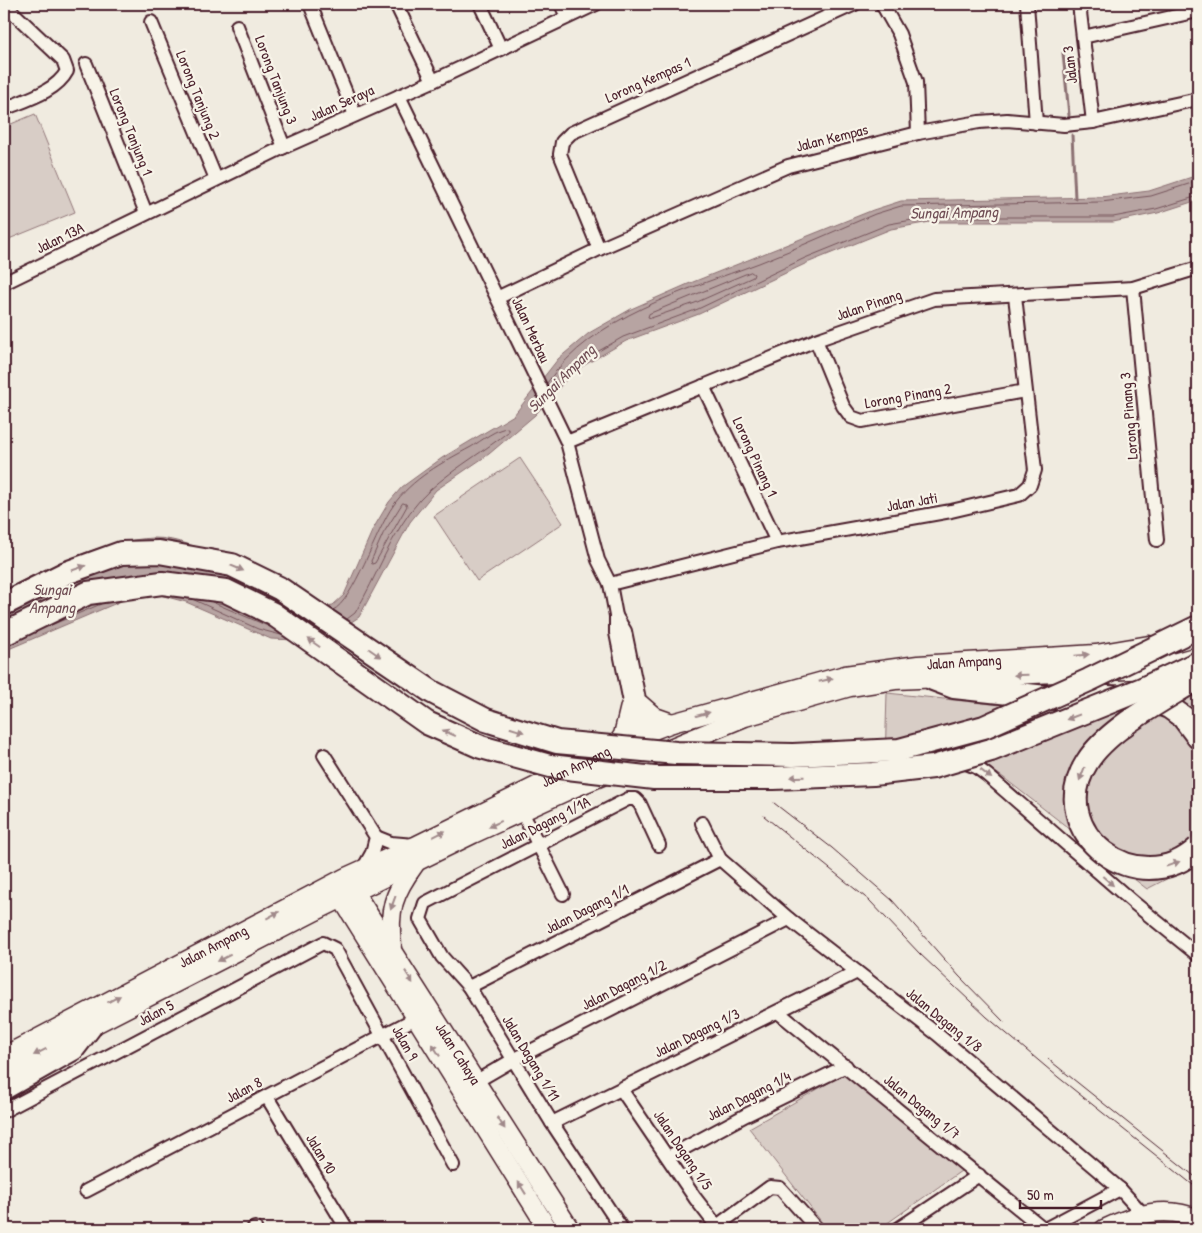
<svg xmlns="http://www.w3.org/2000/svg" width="1202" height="1233" font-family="'Patrick Hand',sans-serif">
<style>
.green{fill:#d8cdc6;stroke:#917678}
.water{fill:#b7a4a2;stroke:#8b6f72}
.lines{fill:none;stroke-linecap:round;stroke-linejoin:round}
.shore{stroke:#76545b;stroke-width:1}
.stream{stroke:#8b6f72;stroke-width:3}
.street-casing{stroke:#4a1f2b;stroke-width:16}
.secondary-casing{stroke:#4a1f2b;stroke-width:21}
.highway-casing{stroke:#4a1f2b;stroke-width:26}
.street{stroke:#f7f3e8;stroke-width:12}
.secondary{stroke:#f7f3e8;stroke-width:18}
.highway{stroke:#f7f3e8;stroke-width:22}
.tram{stroke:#4a1f2b;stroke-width:1}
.highway-bridge-casing{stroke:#4a1f2b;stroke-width:26;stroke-linecap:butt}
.highway-bridge{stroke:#f7f3e8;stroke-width:22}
.oneway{fill:#a0898a}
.labels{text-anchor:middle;stroke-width:4.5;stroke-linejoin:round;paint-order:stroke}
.street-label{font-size:15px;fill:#4a1f2b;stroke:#f7f3e8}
.water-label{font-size:16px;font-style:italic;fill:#704e55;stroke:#f7f3e8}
</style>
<rect width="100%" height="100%" fill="#f0ebe0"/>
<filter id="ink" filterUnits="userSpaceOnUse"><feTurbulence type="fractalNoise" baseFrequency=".02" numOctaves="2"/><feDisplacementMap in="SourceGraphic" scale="10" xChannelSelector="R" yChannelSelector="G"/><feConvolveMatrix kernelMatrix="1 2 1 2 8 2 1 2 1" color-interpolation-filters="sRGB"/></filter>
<g filter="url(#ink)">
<g class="green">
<polygon points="35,114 75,212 4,241 4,127"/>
<polygon points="520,458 563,523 477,581 434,516"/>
<polygon points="1198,684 1198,855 1180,872 1147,889 1004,778 959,747 885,762 887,693 1049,710"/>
<polygon points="846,1073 961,1171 879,1229 827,1229 749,1128"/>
</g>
<path class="water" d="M1198 175V200L1158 213 1113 222H930L891 229 807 263 699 314 626 341 581 367 566 380 535 415 489 454 436 490 410 522 359 617 322 641 271 639 186 602 156 594 126 599 4 651V590C49 567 102 540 154 538 195 537 278 585 317 604L326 606 333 605 344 595 373 529 389 502 402 487 442 458 514 415 558 359 589 333 631 309 688 284 873 210 901 201 1101 197 1149 191Z"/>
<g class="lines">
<g class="shore">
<polygon points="751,272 754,274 753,277 695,303 651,318 648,317 649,314"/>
<path d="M547 383C594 315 685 291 759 263 798 248 836 230 875 214L901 206 1101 202 1151 196 1198 181"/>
<polyline points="550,390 578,363 623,337 698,309 805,258 889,224 930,217 1113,217 1156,209 1198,196"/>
<polygon points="403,503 406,504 407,506 375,563 372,564 371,561 383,534"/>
<polyline points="192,599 258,629 281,635"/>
<polyline points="212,602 270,627"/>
<path d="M333 610C353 602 377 528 393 506 411 479 443 462 471 447 481 441 497 428 508 428V432C481 454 442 475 420 500 391 532 377 577 355 613L347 619"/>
<polyline points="49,626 101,604"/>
</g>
<g class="stream">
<polyline points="1063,53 1069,115"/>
<polyline points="1072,135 1075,198"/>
</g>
<g class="street-casing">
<g id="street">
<path d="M4 4 63 60 67 71C56 92 25 100 4 109"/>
<polyline points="310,4 355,115"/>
<polyline points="396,4 433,81"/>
<polyline points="480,4 501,49"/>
<polyline points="561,4 567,17"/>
<polyline points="882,4 899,34 916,82 918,133"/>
<polyline points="1027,4 1036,123"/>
<polyline points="1079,4 1093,122"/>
<polyline points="151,22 216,179"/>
<polyline points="237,26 284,147"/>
<polyline points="1083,37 1198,11"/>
<polyline points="86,64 146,213"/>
<polyline points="399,96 567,442 598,560 610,584 616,616 616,633 635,727 640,735"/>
<polyline points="599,249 560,154 562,142 571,133 855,4"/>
<polyline points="4,283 284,147 433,81 596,4"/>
<polyline points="1133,288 1157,540"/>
<polyline points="497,298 599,249 788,166 918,133 979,122 1007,120 1064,125 1093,122 1198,99"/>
<polyline points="816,340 843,406 851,417 862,421 1025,391"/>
<polyline points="703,386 777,542"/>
<polyline points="567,442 816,340 934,299 1133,288 1198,268"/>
<polyline points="610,584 777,542 951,511 1019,495 1030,485 1035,470 1015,296"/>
<polyline points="616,616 625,631 640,704 644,725 640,735"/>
<polyline points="324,755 376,837 372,853 363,869"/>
<polyline points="961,761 976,767 987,775 1134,903 1198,955"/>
<polyline points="522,812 563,894"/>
<polyline points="702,823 720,859 789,919 937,1034 1120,1189 1142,1213"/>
<polyline points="376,837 391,843 414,845"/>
<polyline points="469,987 720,859"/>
<polyline points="778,1012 1044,1229"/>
<polyline points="475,1082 513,1060 789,919"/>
<polyline points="621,1089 695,1198 719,1229"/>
<polyline points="267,1097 347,1229"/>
<polyline points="4,1111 323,943 335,949 453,1165"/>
<polyline points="552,1123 857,972"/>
<polyline points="668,1157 746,1115 846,1066"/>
<polyline points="86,1191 416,1018"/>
<polyline points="717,1226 770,1187 780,1188 817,1229"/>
<polyline points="253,1229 255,1228"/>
<polyline points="622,1229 552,1123 469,987 442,957 420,919 425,903 628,799 635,799 640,804 659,845"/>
<polyline points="898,1229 979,1175"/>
<polyline points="1045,1229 1120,1189"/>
</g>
</g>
<g class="secondary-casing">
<g id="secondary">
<polyline points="640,704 655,717 672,723"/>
<polyline points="615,747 623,735 630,706"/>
<path id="s1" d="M348 882 570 1229"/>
<polyline points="335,888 548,1229"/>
<path d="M392 946C388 910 393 894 415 864"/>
<path id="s2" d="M4 1056 346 877 415 846 640 735 672 723 845 675 918 665 1096 654 1149 645"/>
<polyline points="4,1071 314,912 473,834 571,789 745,717 850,687 895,680 1152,669 1191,658"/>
<path d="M1104 1229C1135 1214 1166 1205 1198 1219"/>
</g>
</g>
<g class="highway-casing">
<g id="highway">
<polyline points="933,679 954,687 1065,699 1106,697 1145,698 1169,707 1183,717 1198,737"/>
<polyline points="4,1088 73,1049 90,1027"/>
</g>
</g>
<use href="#street" class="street"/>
<use href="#secondary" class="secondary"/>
<use href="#highway" class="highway"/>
<g class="tram">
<polyline points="774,803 832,848 892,900 959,976 1004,1022"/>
<polyline points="764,816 870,901 920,954 987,1017 1058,1077 1198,1189"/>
<polyline points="1048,1059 1198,1179"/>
</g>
<g class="highway-bridge-casing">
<g id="highway-bridge">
<polyline points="4,604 66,573 121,553 159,552 232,565 279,588 432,692 486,720 557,742 676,753 793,755 899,750 984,727 1089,680 1198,627"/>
<polyline points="4,634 88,593 162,583 226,591 273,614 427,723 481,747 550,766 654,778 774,778 873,774 933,767 991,750 1142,689 1198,663"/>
<path d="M1198 678C1164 700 1108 728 1087 762 1043 832 1138 904 1198 848"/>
</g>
</g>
<use href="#highway-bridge" class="highway-bridge"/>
</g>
<defs><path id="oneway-solid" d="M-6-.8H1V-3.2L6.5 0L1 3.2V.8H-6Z" transform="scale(1.25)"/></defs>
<g class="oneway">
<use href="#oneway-solid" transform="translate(79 568) rotate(-19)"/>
<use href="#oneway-solid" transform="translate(237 568) rotate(23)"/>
<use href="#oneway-solid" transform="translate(314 643) rotate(-145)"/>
<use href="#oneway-solid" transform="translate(375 653) rotate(35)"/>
<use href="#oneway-solid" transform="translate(1082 655) rotate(-5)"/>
<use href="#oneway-solid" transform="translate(1021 675) rotate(178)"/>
<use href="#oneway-solid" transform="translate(826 680) rotate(-14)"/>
<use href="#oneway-solid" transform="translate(703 714) rotate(-15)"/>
<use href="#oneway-solid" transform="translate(1073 717) rotate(159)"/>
<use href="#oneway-solid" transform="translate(517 730) rotate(17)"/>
<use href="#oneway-solid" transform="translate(449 733) rotate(-156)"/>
<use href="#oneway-solid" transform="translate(986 774) rotate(38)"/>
<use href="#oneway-solid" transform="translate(1082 774) rotate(111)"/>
<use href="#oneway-solid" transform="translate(797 777) rotate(178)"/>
<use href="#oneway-solid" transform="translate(495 824) rotate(155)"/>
<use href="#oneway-solid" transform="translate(439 834) rotate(-26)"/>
<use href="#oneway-solid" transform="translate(1173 864) rotate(-20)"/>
<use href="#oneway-solid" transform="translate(1108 881) rotate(41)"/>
<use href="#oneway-solid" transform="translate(393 903) rotate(110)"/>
<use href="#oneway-solid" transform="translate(273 915) rotate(-28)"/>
<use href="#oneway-solid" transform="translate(224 958) rotate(153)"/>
<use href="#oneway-solid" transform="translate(409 977) rotate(58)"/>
<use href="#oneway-solid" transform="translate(114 999) rotate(-28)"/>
<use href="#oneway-solid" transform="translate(436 1050) rotate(-122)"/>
<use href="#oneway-solid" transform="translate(40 1052) rotate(153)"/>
<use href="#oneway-solid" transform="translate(501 1123) rotate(57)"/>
<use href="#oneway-solid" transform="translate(522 1188) rotate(-122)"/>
</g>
</g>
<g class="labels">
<g class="street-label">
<text transform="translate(1070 65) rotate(-97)" y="5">Jalan 3</text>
<text transform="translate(276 80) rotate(69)" y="5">Lorong Tanjung 3</text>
<text transform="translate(648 80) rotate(-24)" y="5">Lorong Kempas 1</text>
<text transform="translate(198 95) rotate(68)" y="5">Lorong Tanjung 2</text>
<text transform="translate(342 103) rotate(-24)" y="5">Jalan Seraya</text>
<text transform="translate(131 132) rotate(68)" y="5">Lorong Tanjung 1</text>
<text transform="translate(832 138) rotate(-14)" y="5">Jalan Kempas</text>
<text transform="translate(60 238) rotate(-26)" y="5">Jalan 13A</text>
<text transform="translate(869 305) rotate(-19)" y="5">Jalan Pinang</text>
<text transform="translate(531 330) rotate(65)" y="5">Jalan Merbau</text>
<text transform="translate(908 396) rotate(-10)" y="5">Lorong Pinang 2</text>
<text transform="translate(1129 416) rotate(-95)" y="5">Lorong Pinang 3</text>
<text transform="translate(755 457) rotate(65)" y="5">Lorong Pinang 1</text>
<text transform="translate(912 502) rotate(-10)" y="5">Jalan Jati</text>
<text dy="5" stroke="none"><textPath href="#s2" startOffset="1046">Jalan Ampang</textPath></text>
<text dy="5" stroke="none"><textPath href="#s2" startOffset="641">Jalan Ampang</textPath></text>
<text transform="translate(545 823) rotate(-27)" y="5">Jalan Dagang 1/1A</text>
<text transform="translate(587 909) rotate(-27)" y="5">Jalan Dagang 1/1</text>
<text dy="5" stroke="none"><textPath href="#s2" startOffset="236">Jalan Ampang</textPath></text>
<text transform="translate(624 985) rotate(-27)" y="5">Jalan Dagang 1/2</text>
<text transform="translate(156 1013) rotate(-28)" y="5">Jalan 5</text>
<text transform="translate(944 1020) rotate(39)" y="5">Jalan Dagang 1/8</text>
<text transform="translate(697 1033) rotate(-26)" y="5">Jalan Dagang 1/3</text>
<text transform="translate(405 1043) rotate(61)" y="5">Jalan 9</text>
<text dy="5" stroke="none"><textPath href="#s1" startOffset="204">Jalan Cahaya</textPath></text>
<text transform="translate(531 1058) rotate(59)" y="5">Jalan Dagang 1/11</text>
<text transform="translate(244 1090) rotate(-28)" y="5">Jalan 8</text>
<text transform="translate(749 1096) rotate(-27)" y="5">Jalan Dagang 1/4</text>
<text transform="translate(922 1107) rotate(39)" y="5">Jalan Dagang 1/7</text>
<text transform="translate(683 1150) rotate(56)" y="5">Jalan Dagang 1/5</text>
<text transform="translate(321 1154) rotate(59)" y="5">Jalan 10</text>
</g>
<g class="water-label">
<text transform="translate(954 212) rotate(-1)" y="6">Sungai Ampang</text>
<text transform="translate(561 378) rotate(-45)" y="6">Sungai Ampang</text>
<text x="52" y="595">Sungai<tspan x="52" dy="18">Ampang</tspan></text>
</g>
</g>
<rect width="1202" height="1233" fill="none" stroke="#f7f3e8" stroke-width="20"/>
<rect x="10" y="10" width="1182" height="1213" fill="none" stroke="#4a1f2b" stroke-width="2" filter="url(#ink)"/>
<path d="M1020 1200v8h81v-8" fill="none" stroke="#4a1f2b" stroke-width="2.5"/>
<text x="1027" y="1200" font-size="15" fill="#4a1f2b" stroke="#f7f3e8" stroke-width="4" paint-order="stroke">50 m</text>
</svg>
